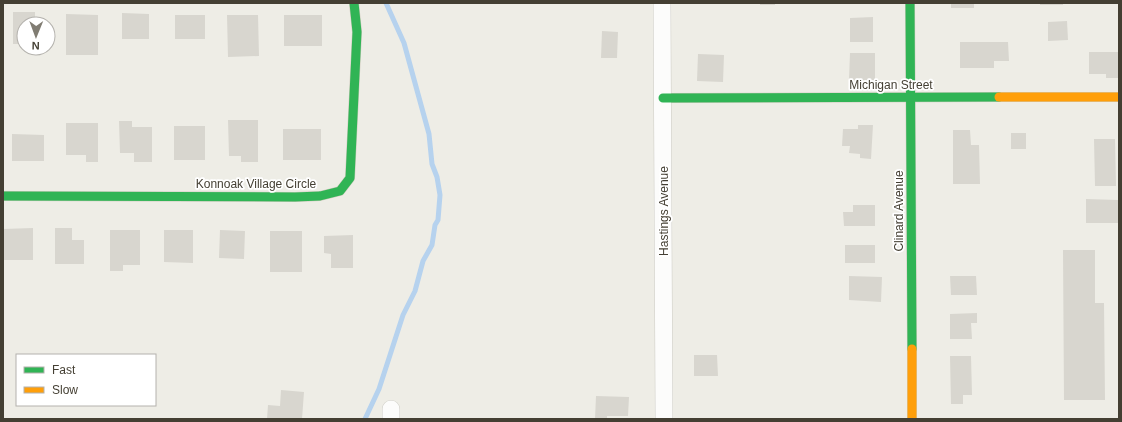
<svg xmlns="http://www.w3.org/2000/svg" width="1122" height="422" font-family="Arial,sans-serif">
<style>
.lines{fill:none;stroke-linecap:round;stroke-linejoin:round}
.stream{stroke:#b6d2ee;stroke-width:5}
.building{fill:#d8d6cf}
.street-casing{stroke:#cccbc4;stroke-width:18}
.fast-casing{stroke:#cecbbd;stroke-width:10}
.slow-casing{stroke:#cecbbd;stroke-width:10}
.street{stroke:#fcfcfb;stroke-width:17}
.fast{stroke:#30b455;stroke-width:9}
.slow{stroke:#ff9f0a;stroke-width:9}
.labels{text-anchor:middle;stroke-width:3.5;stroke-linejoin:round;paint-order:stroke}
.street-label{font-size:12px;fill:#443f33;stroke:#fff}
</style>
<rect width="100%" height="100%" fill="#eeede6"/>
<g class="lines">
<polyline class="stream" points="365,419 379,389 403,315 415,291 423,261 432,245 435,225 438,220 440,195 437,177 432,164 429,134 404,43 386,3"/>
</g>
<g class="building">
<rect x="760" y="3" width="15" height="2"/>
<rect x="951" y="3" width="23" height="5"/>
<rect x="1040" y="3" width="23" height="2"/>
<polygon points="13,12 35,12 35,24 24,24 24,44 13,44"/>
<polygon points="122,13 149,14 149,39 122,39"/>
<polygon points="66,14 98,15 98,55 66,55"/>
<rect x="175" y="15" width="30" height="24"/>
<polygon points="227,15 258,15 259,56 228,57"/>
<rect x="284" y="15" width="38" height="31"/>
<polygon points="873,17 873,42 850,42 850,18"/>
<polygon points="1067,21 1068,40 1048,41 1048,22"/>
<polygon points="602,31 618,32 617,58 601,58"/>
<polygon points="960,42 1008,42 1009,61 994,61 994,68 960,68"/>
<polygon points="1089,52 1119,52 1119,78 1106,78 1106,74 1089,74"/>
<polygon points="850,53 875,53 875,80 849,80"/>
<polygon points="698,54 724,55 723,82 697,81"/>
<polygon points="228,120 258,120 258,162 241,162 241,156 229,156"/>
<polygon points="119,121 132,121 132,127 152,127 152,162 134,162 134,153 120,153"/>
<polygon points="66,123 98,123 98,162 86,162 86,155 66,155"/>
<polygon points="858,125 873,125 871,159 860,158 860,154 849,153 850,146 842,146 843,129 858,129"/>
<rect x="174" y="126" width="31" height="34"/>
<rect x="283" y="129" width="38" height="31"/>
<polygon points="953,130 970,130 971,145 979,145 980,184 953,184"/>
<rect x="1011" y="133" width="15" height="16"/>
<polygon points="12,134 44,135 44,161 12,161"/>
<polygon points="1094,139 1115,139 1116,186 1095,186"/>
<polygon points="1086,199 1118,200 1118,223 1086,223"/>
<polygon points="853,205 875,205 875,226 844,226 843,212 853,212"/>
<polygon points="33,228 33,260 3,260 3,229"/>
<polygon points="55,228 72,228 72,240 84,240 84,264 55,264"/>
<polygon points="110,230 140,230 140,265 123,265 123,271 110,271"/>
<polygon points="164,230 193,230 193,263 164,262"/>
<polygon points="220,230 245,231 244,259 219,258"/>
<rect x="270" y="231" width="32" height="41"/>
<polygon points="353,235 353,268 331,268 331,254 324,253 324,236"/>
<rect x="845" y="245" width="30" height="18"/>
<polygon points="1063,250 1095,250 1095,303 1104,303 1105,400 1064,400"/>
<polygon points="849,276 882,277 881,302 849,300"/>
<polygon points="950,276 976,276 977,295 951,295"/>
<polygon points="977,313 977,323 971,323 972,339 950,339 950,314"/>
<polygon points="694,355 717,355 718,376 694,376"/>
<polygon points="950,356 971,356 972,395 963,395 963,404 951,404"/>
<polygon points="281,390 304,392 302,419 267,419 268,405 280,406"/>
<polygon points="596,396 629,397 628,416 607,416 607,419 595,419"/>
</g>
<g class="lines">
<g class="street-casing">
<g id="street">
<polyline points="662,3 664,419"/>
<polyline points="391,409 391,419"/>
</g>
</g>
<g class="fast-casing">
<g id="fast">
<polyline points="910,3 912,349"/>
<polyline points="663,98 999,97"/>
<polyline points="3,196 295,197 320,196 340,191 350,178 357,32 354,3"/>
</g>
</g>
<g class="slow-casing">
<g id="slow">
<polyline points="999,97 1119,97"/>
<polyline points="912,349 912,419"/>
</g>
</g>
<use href="#street" class="street"/>
<use href="#fast" class="fast"/>
<use href="#slow" class="slow"/>
</g>
<g class="labels">
<g class="street-label">
<text x="891" y="89">Michigan Street</text>
<text x="256" y="188">Konnoak Village Circle</text>
<text transform="translate(664 211) rotate(-90)" y="4">Hastings Avenue</text>
<text transform="translate(899 211) rotate(-90)" y="4">Clinard Avenue</text>
</g>
</g>
<rect width="1122" height="422" fill="none" stroke="#443f33" stroke-width="8"/>
<rect x="16" y="354" width="140" height="52" fill="#ffffff" stroke="#b4b2ad"/>
<rect x="24" y="367" width="20" height="6" fill="#30b455" stroke="#b4b2ad"/>
<text x="52" y="374" font-size="12" fill="#443f33">Fast</text>
<rect x="24" y="387" width="20" height="6" fill="#ff9f0a" stroke="#b4b2ad"/>
<text x="52" y="394" font-size="12" fill="#443f33">Slow</text>
<g transform="translate(36 36) rotate(181)"><circle r="19" fill="#ffffff" stroke="#b4b2ad"/>
<path d="M0-3L7 15L0 10L-7 15Z" fill="#807c72"/>
<text y="-6" font-size="11" font-weight="bold" text-anchor="middle" fill="#443f33">N</text>
</g>
</svg>
